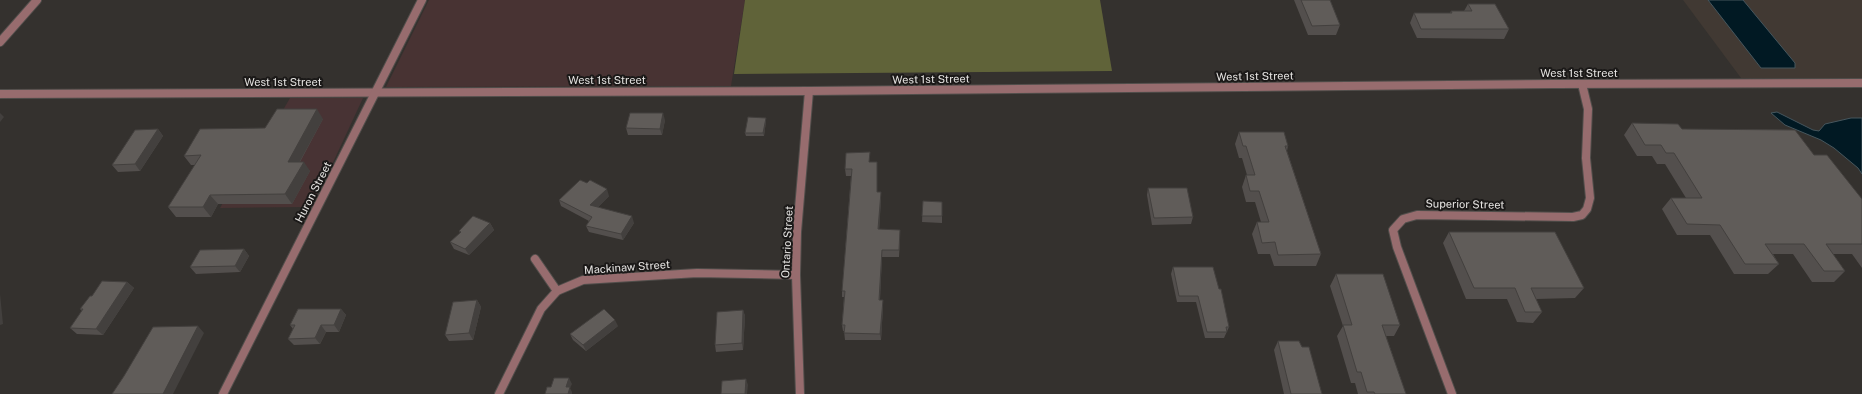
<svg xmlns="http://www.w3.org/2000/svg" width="1862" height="394" font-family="'Public Sans',sans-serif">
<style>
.commercial{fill:#483334}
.industrial{fill:#483333}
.built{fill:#413933}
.forest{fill:#606339}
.water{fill:#011923;stroke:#46565d}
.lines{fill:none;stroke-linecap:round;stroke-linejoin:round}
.minor-casing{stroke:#514e4b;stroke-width:10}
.minor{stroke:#976c6e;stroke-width:8}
.wall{fill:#534f4d}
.shaded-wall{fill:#43403e}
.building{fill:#605c59;stroke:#43403e}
.labels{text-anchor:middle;stroke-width:4;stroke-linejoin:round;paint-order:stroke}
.street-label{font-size:11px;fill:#e7e5e3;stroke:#1b1918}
</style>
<rect width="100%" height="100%" fill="#34312e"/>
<polygon class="commercial" points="290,98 363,98 329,171 248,171"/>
<g class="industrial">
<polygon points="429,0 745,0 731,86 386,87"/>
<polygon points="241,171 329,171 310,207 220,208"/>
</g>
<polygon class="built" points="1683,0 1862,0 1862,78 1741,78"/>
<polygon class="forest" points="745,0 1100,0 1112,71 734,74"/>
<g class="water">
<polygon points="1708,0 1743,0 1795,63 1795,68 1761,68"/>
<polygon points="1777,112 1813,130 1819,131 1825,124 1851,118 1862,118 1862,174 1858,168 1834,148 1821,140 1785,125 1771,113"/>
</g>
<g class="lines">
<g class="minor-casing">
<g id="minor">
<polyline points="0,42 37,0"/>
<polyline points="0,94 809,91 1554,84 1862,83"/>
<polyline points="535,259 557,291"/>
<polyline points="223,394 422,0"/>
<polyline points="499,394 541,309 557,291 583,280 697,273 796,275"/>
<polyline points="800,394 796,275 797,232 809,91"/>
<polyline points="1452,394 1397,247 1393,230 1403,219 1417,215 1573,217 1582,215 1587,209 1590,198 1586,158 1588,109 1582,84"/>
</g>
</g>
<use href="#minor" class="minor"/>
</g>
<g class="wall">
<polygon points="1294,0 1330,0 1340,25 1336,35 1308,35"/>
<polygon points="1468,4 1509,29 1504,39 1417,38 1410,23 1414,13 1450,13 1451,11 1464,11"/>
<polygon points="323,119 300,162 310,171 292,204 218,204 211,217 176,217 168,207 195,165 191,165 184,156 265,128"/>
<polygon points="665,120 662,135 628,135 626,128"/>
<polygon points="766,121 764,136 746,136 745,133"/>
<polygon points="1632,123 1682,129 1814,155 1862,199 1862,268 1852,254 1833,254 1845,271 1834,282 1812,282 1793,254 1773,254 1779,264 1768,274 1734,274 1710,235 1677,235 1662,209 1671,198 1686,198 1665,164 1657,164 1652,156 1637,156 1624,135"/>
<polygon points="158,129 163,136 140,171 118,172 112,165"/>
<polygon points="1239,132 1288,146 1287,151 1321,254 1316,266 1274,266 1270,254 1258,254 1252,234 1257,222 1261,222 1255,202 1246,202 1242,187 1246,175 1247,175 1242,158 1239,158 1235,144"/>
<polygon points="870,162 877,162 877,192 881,192 881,199 879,229 900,236 899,257 882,257 880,300 883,306 881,340 845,340 844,331 843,331 842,325 844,297 842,297 842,291 851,176 846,176 845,169"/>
<polygon points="1148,188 1193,217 1191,224 1152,225 1147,195"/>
<polygon points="609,196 598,207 634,223 623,240 589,232 586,226 589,221 561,206 559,200"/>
<polygon points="923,201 942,202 942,223 922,222"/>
<polygon points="490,223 494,230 469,255 454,249 450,242 460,233 459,231"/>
<polygon points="1449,232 1584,288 1575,298 1536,299 1542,312 1533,323 1517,322 1507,299 1466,299 1443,243"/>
<polygon points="244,249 249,256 240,272 196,274 190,267"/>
<polygon points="1173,267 1219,289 1229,327 1224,338 1205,338 1196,302 1177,302 1171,274"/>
<polygon points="1336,274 1400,325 1394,336 1386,336 1406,394 1358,394 1355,383 1351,383 1337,336 1343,326 1330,286"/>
<polygon points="127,282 134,288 103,335 77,334 70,328 82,311 80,309 92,296"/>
<polygon points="477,300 481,307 473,340 449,341 445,335"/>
<polygon points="341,309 346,315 339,332 326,332 320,344 294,345 288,339 293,329 290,325"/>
<polygon points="743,310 745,316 743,350 716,352 715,345"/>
<polygon points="618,326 586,351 573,340 570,334"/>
<polygon points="1278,341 1322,394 1284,394 1274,350"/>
</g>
<g class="shaded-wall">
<polygon points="317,109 323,119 294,172 288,162"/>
<polygon points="0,113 4,117 0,122"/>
<polygon points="663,113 665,120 662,135 660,129"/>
<polygon points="766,118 766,121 764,136 763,133"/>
<polygon points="158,129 163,136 140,171 135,164"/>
<polygon points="304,162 310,171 292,204 285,194"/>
<polygon points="607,189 609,196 593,212 590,205"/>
<polygon points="881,192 881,199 879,236 878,229"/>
<polygon points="210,195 218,204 211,217 203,207"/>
<polygon points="632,216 634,223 623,240 621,234"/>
<polygon points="490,223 494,230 469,255 465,249"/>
<polygon points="900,230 900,236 899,257 899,250"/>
<polygon points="244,249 249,256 240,272 235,266"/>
<polygon points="882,250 882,257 879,306 879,300"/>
<polygon points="127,282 134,288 103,335 96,329"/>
<polygon points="0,294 3,324 0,325"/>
<polygon points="477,300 481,307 473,340 469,333"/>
<polygon points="883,300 883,306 881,340 880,334"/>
<polygon points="341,309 346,315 339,332 334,325"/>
<polygon points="743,310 745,316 743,350 742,343"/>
<polygon points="615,320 618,326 586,351 583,345"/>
<polygon points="321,325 326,332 320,344 315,338"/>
<polygon points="198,326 204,333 173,394 163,394"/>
<polygon points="569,378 572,384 570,388 572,392 572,394 568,394 566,387"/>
<polygon points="746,379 748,385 747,394 745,394"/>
</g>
<g class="building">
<polygon points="1301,0 1330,0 1340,25 1312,26"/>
<polygon points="1468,4 1495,4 1509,29 1421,29 1414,13 1452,13 1451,11 1472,11"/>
<polygon points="277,109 317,109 288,162 304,162 285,194 210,195 203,207 168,207 201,155 184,156 200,129 265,128"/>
<polygon points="630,113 663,113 660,129 626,128"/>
<polygon points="748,117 766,118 763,133 745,133"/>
<polygon points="1632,123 1678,124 1682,129 1795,130 1814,155 1827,155 1862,199 1862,244 1826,244 1845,271 1824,271 1804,244 1765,244 1779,264 1745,264 1720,225 1687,224 1671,198 1702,198 1674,153 1666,153 1661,145 1645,145"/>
<polygon points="158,129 135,164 112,165 135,130"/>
<polygon points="1239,132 1284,132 1288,146 1285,146 1321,254 1278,255 1275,242 1262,243 1257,222 1269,222 1259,191 1250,191 1246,175 1255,175 1246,146 1243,146"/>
<polygon points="870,152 869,162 877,162 877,192 881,192 878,229 900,230 899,250 882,250 879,300 883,300 880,334 844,333 845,325 842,325 845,291 842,291 852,169 845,169 846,153"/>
<polygon points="580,180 587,183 590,180 607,189 590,205 632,216 621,234 586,226 592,217 559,200"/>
<polygon points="1148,188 1187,188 1193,217 1154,218"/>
<polygon points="923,201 942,202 942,216 922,216"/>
<polygon points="473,216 490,223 465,249 450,242 461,232 459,231"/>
<polygon points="1449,232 1555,232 1584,288 1531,288 1542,312 1525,312 1515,288 1474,288"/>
<polygon points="244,249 235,266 190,267 200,250"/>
<polygon points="1173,267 1213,267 1219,289 1221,289 1229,327 1226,327 1227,332 1207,332 1198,296 1179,296"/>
<polygon points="1336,274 1383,274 1400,325 1382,325 1406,394 1375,394 1374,392 1367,392 1361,372 1357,372 1343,325 1352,325"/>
<polygon points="102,281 127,282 96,329 70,328 83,309 80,309 90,296 92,296"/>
<polygon points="477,300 469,333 445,335 453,302"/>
<polygon points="298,309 341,309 334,325 321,325 315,338 288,339 295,325 290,325"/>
<polygon points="604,309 615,320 583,345 570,334"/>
<polygon points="743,310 742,343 715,345 717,312"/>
<polygon points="198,326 163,394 112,394 124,376 153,327"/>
<polygon points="1278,341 1299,341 1302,347 1309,347 1322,394 1291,394"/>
<polygon points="554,378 569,378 566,387 570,387 568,394 545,394 547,387 551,387"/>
<polygon points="746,379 745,394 721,394 722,381"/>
</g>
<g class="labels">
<g class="street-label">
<text x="1579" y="77">West 1st Street</text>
<text transform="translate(1255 76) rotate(-1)" y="4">West 1st Street</text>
<text transform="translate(931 79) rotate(-1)" y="4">West 1st Street</text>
<text x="607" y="84">West 1st Street</text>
<text x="283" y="86">West 1st Street</text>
<text transform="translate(313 192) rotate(-63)" y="4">Huron Street</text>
<text transform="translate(1465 204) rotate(1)" y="4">Superior Street</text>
<text transform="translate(787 242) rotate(-87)" y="4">Ontario Street</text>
<text transform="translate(627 267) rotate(-4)" y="4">Mackinaw Street</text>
</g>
</g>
</svg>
